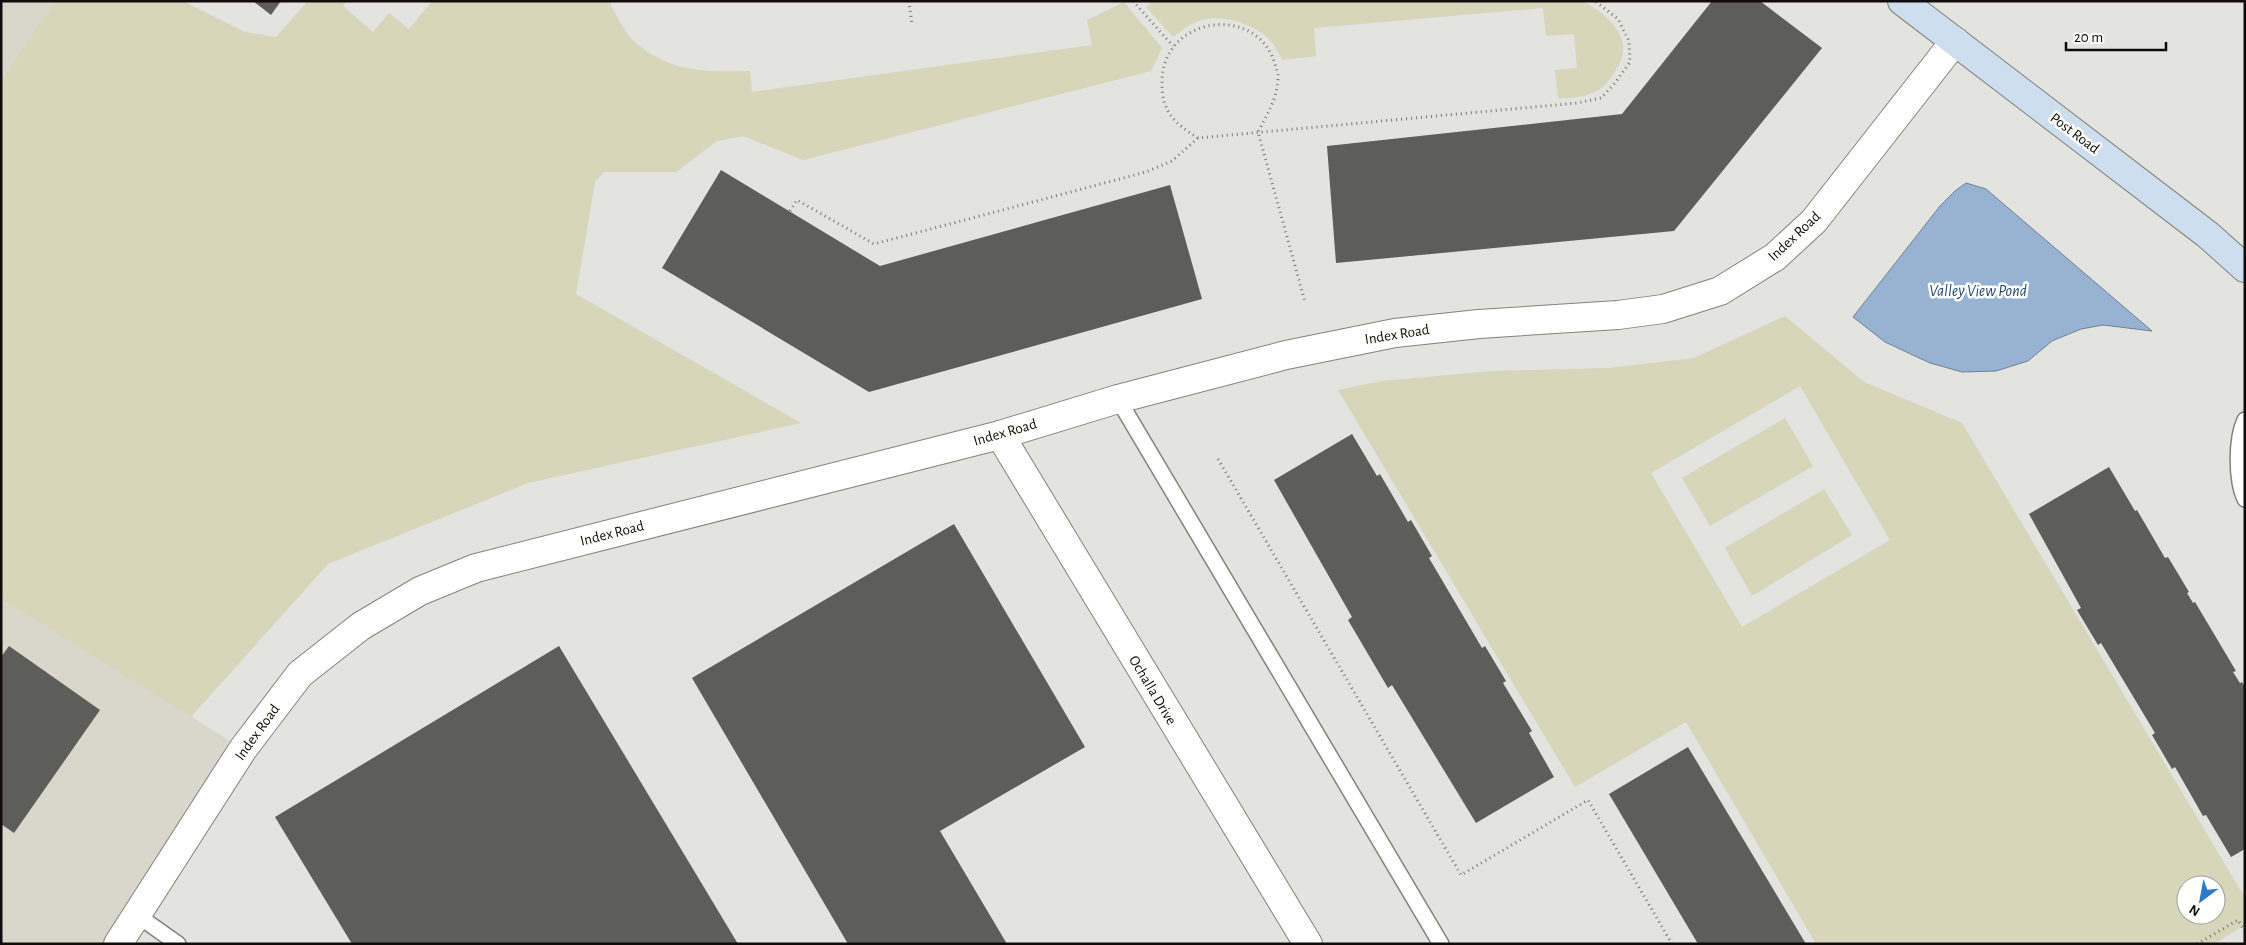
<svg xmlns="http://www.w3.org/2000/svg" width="2246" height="945" font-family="'Alegreya Sans',sans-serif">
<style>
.built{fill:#d7d7cc}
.green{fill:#d7d5ba;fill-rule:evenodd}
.water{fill:#98b3d2;stroke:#6f8197}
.building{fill:#5d5d5a}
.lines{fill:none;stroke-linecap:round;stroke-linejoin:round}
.lane-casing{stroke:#82827f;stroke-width:18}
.street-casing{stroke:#82827f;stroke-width:30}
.secondary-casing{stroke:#82827f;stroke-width:30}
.path{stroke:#787775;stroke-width:3;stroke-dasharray:1 4;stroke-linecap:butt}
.lane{stroke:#fff;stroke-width:15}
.street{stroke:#fff;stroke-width:28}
.secondary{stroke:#cedeef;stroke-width:28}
.labels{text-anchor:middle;stroke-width:5;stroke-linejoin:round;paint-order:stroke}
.street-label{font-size:15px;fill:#0e0d0c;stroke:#fffffe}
.water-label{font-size:16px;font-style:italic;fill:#1f446e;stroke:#fffffe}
</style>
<rect width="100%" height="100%" fill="#e3e3df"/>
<g class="built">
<polygon points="1,1 55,1 1,81"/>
<polygon points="1,599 243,749 118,944 1,944"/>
</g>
<g class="green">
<path d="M55 1H183L245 32 276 37 308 1H347L343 6 373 32 389 13 409 29 432 1H610L612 8C619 19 626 35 636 43 671 73 707 72 750 71L752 92 1092 45 1087 20 1124 2 1162 48 1151 71 803 160 743 136 717 141 676 172H604L595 182 576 294 801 423 528 483 328 564 191 717 1 599V81Z"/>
<path d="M1153 1H1581C1599 8 1626 30 1623 52 1622 61 1617 68 1612 76 1607 84 1601 90 1592 93 1581 98 1570 98 1558 98L1555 70 1577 68 1574 34 1546 36 1543 8 1314 28 1316 56 1283 60C1279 54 1275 46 1270 40 1254 24 1222 13 1199 21 1189 24 1181 31 1173 37L1146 7Z"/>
<path d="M1785 316 1864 382 1962 423 2245 898V925L2214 944H1816L1686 722 1575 787 1338 390 1382 381 1492 371 1608 368 1694 358ZM1800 386 1890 540 1742 627 1651 473ZM2186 885H2216V915H2186Z"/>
<polygon points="1785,418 1813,466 1710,526 1682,478"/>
<polygon points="1824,489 1852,535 1752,596 1725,548"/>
</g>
<polygon class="water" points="1966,183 1986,189 2152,331 2103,325 2081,329 2052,341 2028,361 1996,371 1962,372 1930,363 1885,342 1853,317 1940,206 1955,191"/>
<g class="building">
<polygon points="253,1 281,1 271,15"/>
<polygon points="1712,1 1760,1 1822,48 1674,231 1336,263 1327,146 1622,114"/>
<polygon points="721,170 880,266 1170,185 1202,299 869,392 662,268"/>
<polygon points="1352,434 1377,476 1380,474 1408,522 1411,520 1432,556 1429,558 1482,648 1485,646 1506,681 1503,683 1532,731 1529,733 1554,777 1476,823 1392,685 1388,688 1348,620 1352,617 1274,480"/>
<polygon points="2109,467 2135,511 2137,510 2165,558 2168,557 2189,592 2187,593 2193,603 2195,602 2236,671 2233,672 2240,683 2242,682 2245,687 2245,849 2231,857 2206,815 2203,816 2175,767 2172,769 2152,735 2155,733 2101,643 2098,645 2077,610 2081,608 2029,514"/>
<polygon points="954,524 1085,747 940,831 1007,944 848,944 692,678"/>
<polygon points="9,646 100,710 14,833 1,824 1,657"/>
<polygon points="559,646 738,944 352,944 275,817"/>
<polygon points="1688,747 1806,944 1698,944 1609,794"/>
</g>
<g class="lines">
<g class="lane-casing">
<g id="lane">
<polyline points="1118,399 1441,944"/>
<path d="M2245 420C2236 439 2236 480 2245 499"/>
<polyline points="137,915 178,944"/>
</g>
</g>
<g class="street-casing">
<g id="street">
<polyline points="1000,435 1308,944"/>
<polyline points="118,944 243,749 300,674 361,626 420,591 476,568 1000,435 1118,399 1286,355 1395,333 1479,324 1618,315 1663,309 1720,291 1775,257 1814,221 1955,41"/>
</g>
</g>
<g class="secondary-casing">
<polyline id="secondary" points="1902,1 2208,235 2245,268"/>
</g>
<g class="path">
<polyline points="909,1 912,24"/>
<polyline points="1133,1 1173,46"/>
<path d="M1198 138C1174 123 1161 111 1162 81 1163 16 1257 3 1275 64 1276 69 1279 74 1278 79 1277 99 1267 115 1258 132L1305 302"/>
<polyline points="790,211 797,200 874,244 1146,172 1172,161 1198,138 1577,103 1601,98 1615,83 1630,62 1629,41 1618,19 1595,1"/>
<polyline points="1218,459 1461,875 1588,800 1672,944"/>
<polyline points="2197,944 2238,920 2245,931"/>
</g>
<use href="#lane" class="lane"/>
<use href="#street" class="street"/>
<use href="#secondary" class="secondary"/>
</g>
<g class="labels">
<g class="street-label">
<text transform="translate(2075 133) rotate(37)" y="5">Post Road</text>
<text transform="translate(1794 236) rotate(-43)" y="5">Index Road</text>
<text transform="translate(1397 334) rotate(-9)" y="5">Index Road</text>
<text transform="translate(1005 432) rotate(-16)" y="5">Index Road</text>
<text transform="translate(612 533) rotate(-14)" y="5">Index Road</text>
<text transform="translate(1153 690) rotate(59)" y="5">Ochalla Drive</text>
<text transform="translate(257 732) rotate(-54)" y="5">Index Road</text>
</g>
<g class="water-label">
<text x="1978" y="296">Valley View Pond</text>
</g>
</g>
<rect width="2246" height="945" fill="none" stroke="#0e0d0c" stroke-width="5"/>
<g transform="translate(2201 900) rotate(212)"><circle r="24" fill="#fffffe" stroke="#9f9e9d"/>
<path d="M0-4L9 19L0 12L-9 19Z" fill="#2d79c9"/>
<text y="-8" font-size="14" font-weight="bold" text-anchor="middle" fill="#0e0d0c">N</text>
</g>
<path d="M2066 42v8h100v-8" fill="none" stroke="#0e0d0c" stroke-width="2.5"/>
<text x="2074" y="42" font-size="15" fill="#0e0d0c" stroke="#fffffe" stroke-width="4" paint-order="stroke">20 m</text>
</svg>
